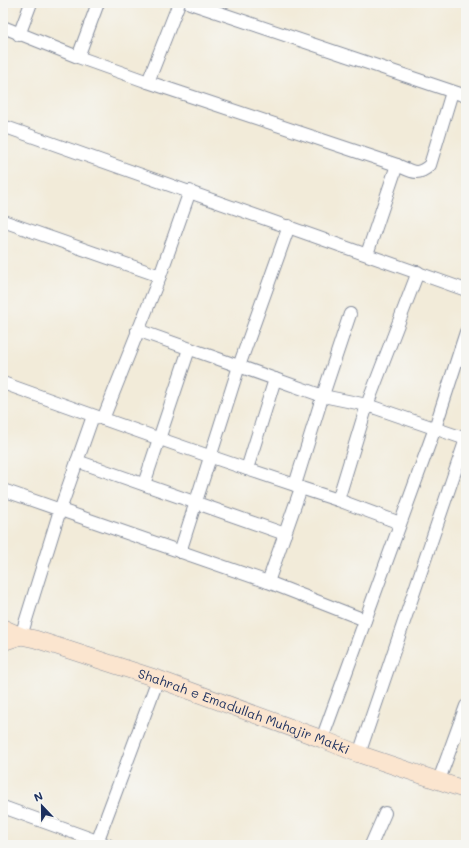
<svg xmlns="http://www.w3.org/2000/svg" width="469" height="848" font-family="Mali,sans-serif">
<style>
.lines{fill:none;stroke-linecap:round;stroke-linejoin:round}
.street-casing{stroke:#868d9c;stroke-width:14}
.secondary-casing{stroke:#868d9c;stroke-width:18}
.street{stroke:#fff;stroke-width:12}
.secondary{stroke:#fbe5cf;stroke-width:17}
.labels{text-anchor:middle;stroke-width:3;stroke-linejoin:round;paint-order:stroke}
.street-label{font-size:13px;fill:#1b2f5e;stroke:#f6f6f2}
</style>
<rect width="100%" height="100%" fill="#f6f6f2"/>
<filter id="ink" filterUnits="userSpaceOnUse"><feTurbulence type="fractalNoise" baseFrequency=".025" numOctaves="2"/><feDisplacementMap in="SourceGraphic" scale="8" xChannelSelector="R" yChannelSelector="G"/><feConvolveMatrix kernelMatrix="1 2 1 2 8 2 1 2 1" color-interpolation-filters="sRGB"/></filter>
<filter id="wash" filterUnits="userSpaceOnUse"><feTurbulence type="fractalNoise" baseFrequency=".012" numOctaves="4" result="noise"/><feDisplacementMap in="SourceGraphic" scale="16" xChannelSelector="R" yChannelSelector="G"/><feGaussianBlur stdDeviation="0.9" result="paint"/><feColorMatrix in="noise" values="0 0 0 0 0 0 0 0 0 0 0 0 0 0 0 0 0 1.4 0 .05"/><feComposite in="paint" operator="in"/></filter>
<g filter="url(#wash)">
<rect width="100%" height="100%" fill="#f2ebd9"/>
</g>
<g filter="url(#ink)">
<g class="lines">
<g class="street-casing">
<g id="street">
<path d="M179 3 148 82 397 165C411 171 417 177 430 165L452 92"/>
<polyline points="190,3 466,96"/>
<polyline points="3,27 78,57 98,3"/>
<polyline points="19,35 31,3"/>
<polyline points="78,57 148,82"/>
<polyline points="3,126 466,290"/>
<polyline points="3,221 160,276 190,191"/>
<polyline points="367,254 397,165"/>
<polyline points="137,330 323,396 367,405 466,439"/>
<path d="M3 383C100 418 197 453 295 485L301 488 338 500 400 523"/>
<polyline points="103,419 160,276"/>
<polyline points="77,461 285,534"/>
<polyline points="247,469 275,379"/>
<polyline points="144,484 189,349"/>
<polyline points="295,485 321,401 350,314"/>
<polyline points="3,490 268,582 365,620"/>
<polyline points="338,500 367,405 418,272"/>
<polyline points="180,552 239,366 289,226"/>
<polyline points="268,582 301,488"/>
<polyline points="21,636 60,510 93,416"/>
<polyline points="322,739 435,428 466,332"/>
<polyline points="359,754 466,439"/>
<polyline points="439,780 466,706"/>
<polyline points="3,807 108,845"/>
<polyline points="96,845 158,679"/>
<polyline points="371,845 385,813"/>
</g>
</g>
<g class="secondary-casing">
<g id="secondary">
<path id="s1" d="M3 628 21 636 35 639 158 679 322 739 359 754 466 790"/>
<polyline points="3,642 21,636"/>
</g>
</g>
<use href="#street" class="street"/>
<use href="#secondary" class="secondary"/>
</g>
</g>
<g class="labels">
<g class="street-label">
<text dy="5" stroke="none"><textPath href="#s1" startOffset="255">Shahrah e Emadullah Muhajir Makki</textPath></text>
</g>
</g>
<rect width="469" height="848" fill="none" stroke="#f6f6f2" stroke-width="16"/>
<g transform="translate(42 806) rotate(338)" stroke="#f6f6f2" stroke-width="3" paint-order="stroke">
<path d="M0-3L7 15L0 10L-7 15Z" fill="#1b2f5e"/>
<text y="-6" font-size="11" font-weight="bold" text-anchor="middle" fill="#1b2f5e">N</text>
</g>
</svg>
